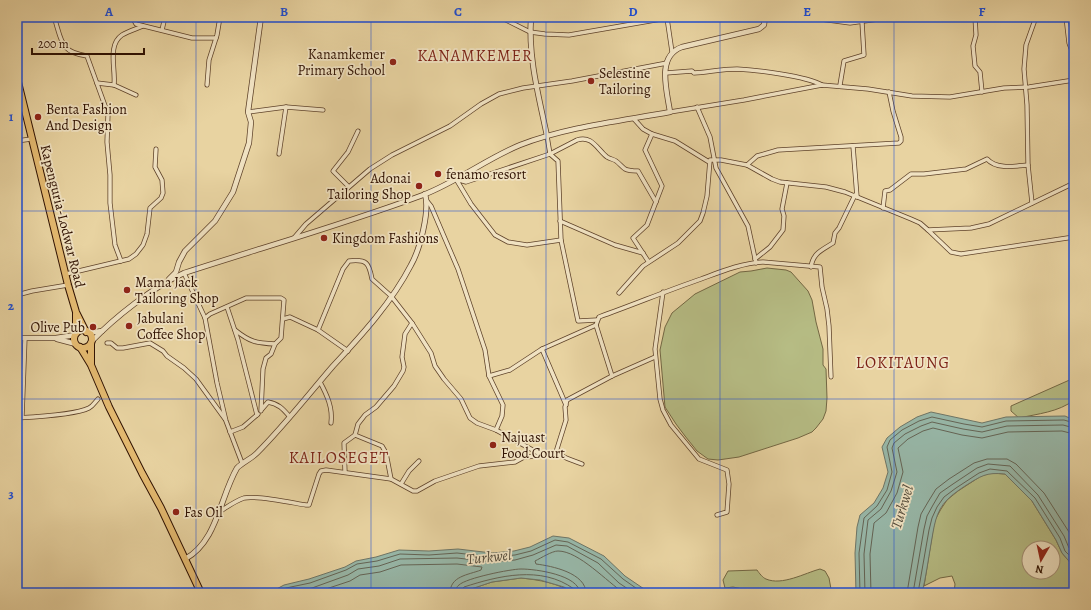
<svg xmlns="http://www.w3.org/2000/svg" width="1091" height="610" font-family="Alegreya,serif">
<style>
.green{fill:#b6bc84;stroke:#736743;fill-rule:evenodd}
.water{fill:#97b7a8;stroke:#6e7566}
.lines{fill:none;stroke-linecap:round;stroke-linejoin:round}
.shore{stroke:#646455;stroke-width:1}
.minor-casing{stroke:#5e422a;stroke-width:5}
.tertiary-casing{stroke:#5e422a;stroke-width:6}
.trunk-casing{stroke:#301202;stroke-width:8}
.minor{stroke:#f0e2c2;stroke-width:3.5}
.tertiary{stroke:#f0e2c2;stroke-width:4.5}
.trunk{stroke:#e4ba70;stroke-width:6}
.grid{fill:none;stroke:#1d4ed8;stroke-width:1;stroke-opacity:0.55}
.poi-dot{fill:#8f2418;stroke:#f0e2c2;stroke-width:1.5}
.labels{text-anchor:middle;stroke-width:3.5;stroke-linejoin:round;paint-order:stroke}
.poi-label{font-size:14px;fill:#301202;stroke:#f0e2c2;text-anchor:start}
.street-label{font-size:14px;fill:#301202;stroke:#f0e2c2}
.water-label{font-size:15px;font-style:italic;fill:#544c3c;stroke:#f0e2c2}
.quarter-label{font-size:16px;letter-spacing:1px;fill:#7a1f14;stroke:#f0e2c2}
.neatline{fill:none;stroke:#1d4ed8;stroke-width:1.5}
.grid-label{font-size:13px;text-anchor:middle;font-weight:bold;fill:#1d4ed8}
</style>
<rect width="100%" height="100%" fill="#e8d3a1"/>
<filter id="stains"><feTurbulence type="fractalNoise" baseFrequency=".005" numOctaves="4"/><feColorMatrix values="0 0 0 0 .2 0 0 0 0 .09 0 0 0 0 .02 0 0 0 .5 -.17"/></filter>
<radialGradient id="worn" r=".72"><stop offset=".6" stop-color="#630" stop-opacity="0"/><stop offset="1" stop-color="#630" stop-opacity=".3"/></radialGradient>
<g class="green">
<polygon points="767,268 786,270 791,272 808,291 812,300 816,322 823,349 823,365 826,369 827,398 826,411 823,419 816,428 812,432 798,438 739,457 718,460 708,459 697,451 685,436 676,424 665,407 660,350 665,327 672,313 695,294 740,272 751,271"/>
<path d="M1074 378V400C1059 412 1037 414 1019 418L1011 411V406Z"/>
<path d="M991 473 1005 474 1032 501 1056 540 1062 553 1074 567V593H954L955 584 952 576 940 578 924 586 933 530 935 520 941 509 947 500 958 491 981 476ZM1029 548H1053V572H1029Z"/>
<path d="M820 569 825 571 829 578 831 589 835 593H842H762L733 587 725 588 723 580 728 571 757 570C759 573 763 578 766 579 782 586 805 573 820 569Z"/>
<path d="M521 578C540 580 557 583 574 593H459L492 582Z"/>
</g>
<g class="water">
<path d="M931 412 982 423 1006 417 1065 416 1074 420V567L1062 553 1056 540 1032 501 1005 474C986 472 981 476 965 486 959 490 953 494 948 499 935 511 934 528 931 544 928 561 926 577 922 593H856L855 553 857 527 860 515 874 503 883 488 888 472 882 447 887 438 900 427 917 417Z"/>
<polygon points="553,536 569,538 604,556 625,576 650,593 574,593 564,587 540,580 521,578 492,582 459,593 269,593 284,585 309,579 345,567 356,561 376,557 399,550 429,551 458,549 492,553 514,551 530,547"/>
</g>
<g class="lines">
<g class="shore">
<polyline points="277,593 286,588 310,583 346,570 357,564 377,561 400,554 429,555 457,553 492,557 515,555 531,551 555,540 568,542 601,559 623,579 643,593"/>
<polyline points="287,593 312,588 348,575 358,569 379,566 400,559 457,558 492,562 515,560 533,555 556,545 567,546 598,563 619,583 634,593"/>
<path d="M314 593 350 581 360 575 380 572 401 565 457 564 482 567 481 570C468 575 450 576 450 593"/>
<path d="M456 593C456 590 456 587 459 585 466 578 511 569 521 569 536 569 579 575 580 593"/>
<path d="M461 593V590L464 587C498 576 541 565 574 589L575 593"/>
<path d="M586 593C586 573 552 566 536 564L535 561C541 558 552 551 558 551 579 551 607 582 624 593"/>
<polyline points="860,593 859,553 864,518 877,506 887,490 892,472 887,447 890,440 902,430 919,421 932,417 964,424 982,427 1006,421 1064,420 1074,423"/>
<polyline points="865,593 864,554 868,520 881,509 891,491 897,472 892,448 894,443 905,434 921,426 932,422 963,429 982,432 1007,426 1063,425 1074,428"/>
<polyline points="871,593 870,554 874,523 886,513 897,493 903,472 898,448 908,439 923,431 933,428 962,435 982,438 1008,432 1062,431 1074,434"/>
<polyline points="907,593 918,527 921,514 928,502 936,489 949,479 974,463 987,459 1007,459 1016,464 1044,493 1069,532 1074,544"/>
<polyline points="913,593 924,529 927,516 933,505 940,493 953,484 977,468 988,464 1010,466 1038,495 1064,536 1069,548 1074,553"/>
<polyline points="918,593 929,530 932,518 937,507 944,497 956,488 979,473 990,469 1007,471 1035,498 1060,538 1065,551 1074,560"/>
</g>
<g class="minor-casing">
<g id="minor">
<path d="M54 17C62 40 59 52 87 56L108 114 107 142 110 175V203L115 245 121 261"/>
<polyline points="132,17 136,24 192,38 216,38"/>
<polyline points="500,17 530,32 545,34 569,35 667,18 672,52"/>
<polyline points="794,17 799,19 820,19 850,23 893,17"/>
<polyline points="975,17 976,35 973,46 975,66 980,72 982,92"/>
<polyline points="1066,17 1069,43 1074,56"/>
<polyline points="162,30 165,17"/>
<path d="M666 73 692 71 694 73C708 72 723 69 737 69 756 70 806 76 822 85"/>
<polyline points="97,83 114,85 136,95"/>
<path d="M114 85C116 70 107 45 122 35 128 31 136 29 143 26"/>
<polyline points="207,85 209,60 217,35 220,17"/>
<polyline points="840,85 844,61 864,55 862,22"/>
<polyline points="697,107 710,137 716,168 748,226 756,263"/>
<polyline points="248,112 286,107 323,110"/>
<polyline points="670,112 744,100 822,85 868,89 912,96 950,97 1004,88 1029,87 1074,80"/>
<polyline points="634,119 643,129 652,134 645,150 662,186 647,225 633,238 648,261"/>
<polyline points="652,134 675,141 709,162"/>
<polyline points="547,136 550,154 466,182 456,179 471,204 495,235 508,242 527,245 561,240"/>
<polyline points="17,141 31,139"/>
<polyline points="853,146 857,197"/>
<polyline points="279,154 286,107"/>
<polyline points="747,165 757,156 778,150 899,143 901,141 901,137 893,111 889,92"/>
<polyline points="348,186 333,171 348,152 358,131"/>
<polyline points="427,201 431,206 458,269 485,350 489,376 503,405 502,416 496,430"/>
<polyline points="1032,203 1028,165 1027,105 1024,69 1026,45 1036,17"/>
<path d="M883 208 885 191 890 190 911 174H924L966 169 987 159C997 170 1016 166 1028 165"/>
<polyline points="560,221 615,245 643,253"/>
<polyline points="928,230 951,252 961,254 1074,237"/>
<polyline points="294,238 306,224 370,169 392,155 450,126 481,104 499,94 523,88 572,81 667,63"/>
<polyline points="755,259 770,247 783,230 784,216 782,209 787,183"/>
<path d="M811 267C813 253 822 250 833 243L835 233 839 228 855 195"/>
<polyline points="184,273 205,318 217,383 226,421 242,463"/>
<polyline points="66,274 129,259 136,254 143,245 147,234 150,208 161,198 163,193 162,180 155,167 156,149"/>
<polyline points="663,292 655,349 660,399 663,410 671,425 699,459 727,470 729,484 727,512 717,515"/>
<polyline points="619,293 643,266 678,243 700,221 703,213 707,196 710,160 721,160 747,165 772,179 780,182 826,187 845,192 911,219 920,223 928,230 971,228 989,224 1074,183"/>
<polyline points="17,295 32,291 68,285"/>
<polyline points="227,307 238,340 257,415"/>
<polyline points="205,318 210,314 246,298 281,298 284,300 281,338 275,344 271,354 266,358 263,369 261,411"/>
<polyline points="283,319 290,317 318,330 348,351"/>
<path d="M597 320 578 321 561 240 558 161 550 154 577 140C592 135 597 149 607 157 610 159 613 159 616 161 619 163 622 167 625 169 629 171 634 171 638 171L656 202"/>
<path d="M235 330C250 342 256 343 275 344"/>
<path d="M318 330 343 269 349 261C367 259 369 263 372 279L391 296 412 323 431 353 435 366 444 379 461 399 470 418 477 423 496 430 540 454"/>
<polyline points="107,343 111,343 117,348 123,348 150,343 163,351 167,356 184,368 196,379 225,419"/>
<polyline points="542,349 566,405"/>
<polyline points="489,376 510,370 542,349 596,325"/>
<path d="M612 376 596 325 599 317C633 305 666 291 701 279 720 272 742 263 763 262L820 267 822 287 827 309 829 326 831 377"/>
<path d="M320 382C327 395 333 408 331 423"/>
<path d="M262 409 268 402C279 404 283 409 290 417"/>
<polyline points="22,417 25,338"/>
<path d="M17 418C34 417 75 415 89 408 93 406 95 402 98 399"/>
<polyline points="230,432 243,427 258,414"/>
<polyline points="355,435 358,424 365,415 376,407 394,386 403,371 404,367 402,357 405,334 412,323"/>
<path d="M556 452C562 458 573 460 582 464"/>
<polyline points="345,472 344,443 355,435 382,446 386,453 391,479"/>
<polyline points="401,484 409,471 419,461"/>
<path d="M219 512C227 507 235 501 244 498 256 495 293 503 306 505H309L319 474 321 471 326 470 391 479 413 491H417L435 481 479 466 515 462 524 457 552 455 556 452 566 420 565 407 567 400 612 376 655 357"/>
</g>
</g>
<g class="tertiary-casing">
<g id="tertiary">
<path d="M531 17C528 58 539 97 547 136"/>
<polyline points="169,279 176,272 179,262 185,251 215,221 233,192 249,143 251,122 248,112 261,17"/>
<polyline points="88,333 102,331"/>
<polyline points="17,338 56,338 75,335"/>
<polyline points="57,339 76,344"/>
<path d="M91 342C115 317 153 287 184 273 264 247 345 224 423 195 457 182 486 159 520 145 566 127 621 121 670 112 667 91 656 56 682 47L759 29 764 25 765 17"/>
<path d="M185 559C217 542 220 497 237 468 243 462 251 459 257 453 284 426 308 395 333 366 361 336 392 302 411 265 420 249 430 211 425 194"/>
</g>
</g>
<g class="trunk-casing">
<g id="trunk">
<polyline points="17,78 68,285 76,312 86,332"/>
<circle cx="83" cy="339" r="9"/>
<polyline points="76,333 76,314"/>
<polyline points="91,344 91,364"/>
<polyline points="80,347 91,365 109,407 142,473 161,508 201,593"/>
</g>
</g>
<use href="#minor" class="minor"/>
<use href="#tertiary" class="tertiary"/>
<use href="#trunk" class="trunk"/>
</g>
<path class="grid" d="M196 17V593M371 17V593M546 17V593M720 17V593M894 17V593M17 211H1074M17 399H1074"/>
<g class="poi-dot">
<circle cx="393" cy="62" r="4"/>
<circle cx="591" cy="81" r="4"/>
<circle cx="38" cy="117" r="4"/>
<circle cx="438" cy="174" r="4"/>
<circle cx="419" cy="186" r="4"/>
<circle cx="324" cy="238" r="4"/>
<circle cx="127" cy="290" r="4"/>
<circle cx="129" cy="326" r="4"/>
<circle cx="93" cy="327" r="4"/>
<circle cx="493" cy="445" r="4"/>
<circle cx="176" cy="512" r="4"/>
</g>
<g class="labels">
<g class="poi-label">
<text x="385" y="59" text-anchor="end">Kanamkemer<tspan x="385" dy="16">Primary School</tspan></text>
<text x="599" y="78">Selestine<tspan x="599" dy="16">Tailoring</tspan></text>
<text x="46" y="114">Benta Fashion<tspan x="46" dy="16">And Design</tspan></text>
<text x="446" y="179">fenamo resort</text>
<text x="411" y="183" text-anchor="end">Adonai<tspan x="411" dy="16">Tailoring Shop</tspan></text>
<text x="332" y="243">Kingdom Fashions</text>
<text x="135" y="287">Mama Jack<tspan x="135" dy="16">Tailoring Shop</tspan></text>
<text x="137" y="323">Jabulani<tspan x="137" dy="16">Coffee Shop</tspan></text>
<text x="85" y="332" text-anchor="end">Olive Pub</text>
<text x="501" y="442">Najuast<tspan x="501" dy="16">Food Court</tspan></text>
<text x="184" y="517">Fas Oil</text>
</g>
<g class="street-label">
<text transform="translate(63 216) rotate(76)" y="5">Kapenguria-Lodwar Road</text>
</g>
<g class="water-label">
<text transform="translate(902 507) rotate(-73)" y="5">Turkwel</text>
<text transform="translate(489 557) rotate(-6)" y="5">Turkwel</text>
</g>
<g class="quarter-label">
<text x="475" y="61">KANAMKEMER</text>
<text x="903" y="368">LOKITAUNG</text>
<text x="339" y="463">KAILOSEGET</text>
</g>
</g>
<rect width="1091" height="610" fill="none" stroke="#e8d3a1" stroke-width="44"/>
<g transform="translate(1041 560) rotate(189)"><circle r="19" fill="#f0e2c2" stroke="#a38f75"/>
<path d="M0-3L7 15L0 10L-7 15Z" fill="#8f2418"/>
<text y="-6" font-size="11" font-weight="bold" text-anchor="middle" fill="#301202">N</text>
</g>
<path d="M32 48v6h112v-6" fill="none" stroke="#301202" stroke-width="2"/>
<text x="38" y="48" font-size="12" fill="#301202" stroke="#f0e2c2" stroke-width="3" paint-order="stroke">200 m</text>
<rect x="22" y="22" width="1047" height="566" class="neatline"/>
<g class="grid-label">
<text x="109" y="16">A</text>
<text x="284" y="16">B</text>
<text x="458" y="16">C</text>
<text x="633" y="16">D</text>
<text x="807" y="16">E</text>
<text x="982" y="16">F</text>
<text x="11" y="121">1</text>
<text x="11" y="310">2</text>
<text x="11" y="498">3</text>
</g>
<rect width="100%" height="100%" filter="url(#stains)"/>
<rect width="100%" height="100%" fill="url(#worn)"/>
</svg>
